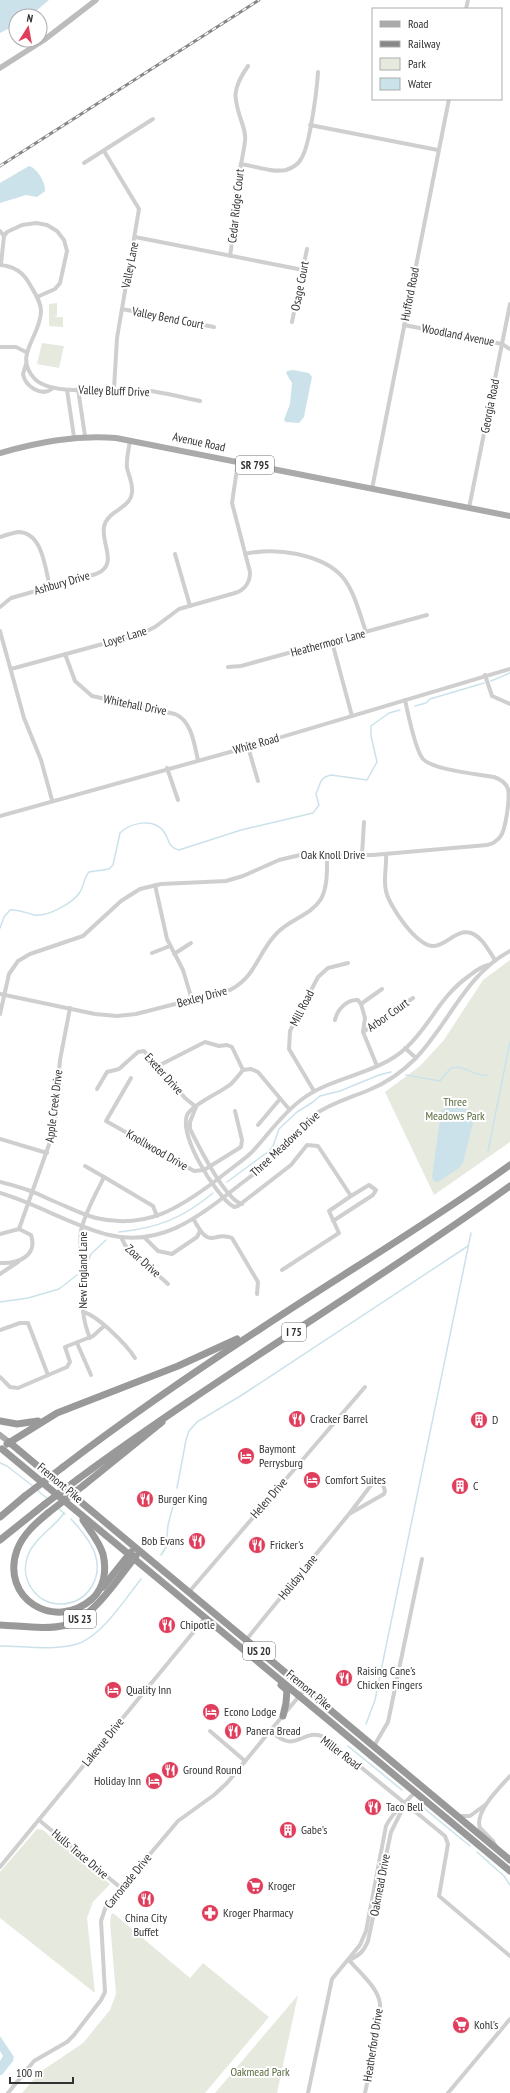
<svg xmlns="http://www.w3.org/2000/svg" width="510" height="2093" font-family="'PT Sans Narrow',sans-serif">
<style>
.green{fill:#e6eade}
.water{fill:#cbe2ea}
.lines{fill:none;stroke-linecap:round;stroke-linejoin:round}
.stream{stroke:#cbe2ea;stroke-width:1.5}
.street{stroke:#cfcfcf;stroke-width:4}
.secondary{stroke:#bcbcbc;stroke-width:5.5}
.primary{stroke:#aaa;stroke-width:6}
.highway{stroke:#999;stroke-width:7}
.rail-casing{stroke:#878787;stroke-width:3}
.rail{stroke:#fff;stroke-width:1.5;stroke-dasharray:4.5;stroke-linecap:butt}
.highway-bridge{stroke:#999;stroke-width:7}
.labels{text-anchor:middle;stroke-width:4;stroke-linejoin:round;paint-order:stroke}
.shield{fill:#fff;stroke:#707070;stroke-width:1}
.shield-label{font-size:11px;font-weight:bold;fill:#323232}
.street-label{font-size:12px;fill:#323232;stroke:#fff}
.park-label{font-size:12px;fill:#5a6c40;stroke:#fff}
.poi-label{font-size:12px;fill:#323232;stroke:#fff;text-anchor:start}
</style>
<rect width="100%" height="100%" fill="#fff"/>
<g class="green">
<polygon points="57,303 57,316 53,317 63,317 63,327 49,326 49,304"/>
<polygon points="42,343 64,346 59,368 37,364"/>
<polygon points="510,960 510,1142 434,1195 385,1092 420,1066 444,1040 483,980"/>
<polygon points="37,1829 43,1830 110,1884 93,1902 87,1918 95,1993 0,1918 0,1872"/>
<polygon points="113,1913 190,1978 203,1963 269,2017 205,2093 22,2093 40,2072 83,2043 110,2010 116,1994 110,1923 111,1915"/>
<polygon points="298,1995 277,2093 215,2093"/>
</g>
<g class="water">
<polygon points="0,0 49,0 30,16 16,16 16,25 0,33"/>
<path d="M29 166C37 168 46 183 45 191L37 197 26 195 0 203V183Z"/>
<polygon points="293,370 309,373 312,377 304,417 299,423 286,422 284,420 290,404 292,383 286,373 287,371"/>
<polygon points="449,1106 469,1110 474,1119 463,1163 459,1168 438,1182 434,1181 432,1177 441,1111"/>
<polygon points="0,2036 14,2057 13,2061 2,2075 0,2075 0,2061 3,2056 0,2051"/>
</g>
<g class="lines">
<g class="stream">
<polyline points="491,681 510,673"/>
<polyline points="415,706 426,703 430,699 484,683"/>
<path d="M0 928 4 917 10 910C19 909 26 913 34 915 48 917 73 903 80 892 84 886 84 877 89 872L109 869 113 865 120 833C130 823 154 817 164 832 170 840 167 847 179 850L241 830 313 813 319 805 316 794 321 781 325 777 331 775 367 780 377 762 371 736V726L389 713 400 710"/>
<path d="M406 1075 440 1081 451 1068C465 1064 473 1077 487 1075"/>
<polyline points="488,1151 510,1042"/>
<polyline points="227,1182 269,1151 273,1146 279,1129 297,1112 313,1102 320,1096 340,1091 379,1075 391,1072"/>
<path d="M119 1232C158 1228 183 1218 213 1193"/>
<polyline points="89,1259 91,1254 106,1240"/>
<polyline points="0,1302 28,1298 59,1289 77,1275"/>
<polyline points="0,1463 7,1466 34,1487"/>
<polyline points="177,1488 186,1440 189,1431 197,1422 242,1395 468,1246"/>
<polyline points="37,1490 48,1499"/>
<polyline points="58,1508 65,1514"/>
<path d="M64 1513C54 1528 35 1537 28 1555 19 1578 35 1604 61 1604 89 1603 104 1576 94 1551 89 1539 80 1529 71 1519"/>
<polyline points="161,1555 166,1547 168,1525 175,1498"/>
<path d="M0 1646C25 1646 53 1651 77 1644 101 1637 126 1598 141 1579"/>
<polyline points="366,1724 375,1700 471,1233"/>
<polyline points="348,1746 402,1790"/>
<polyline points="420,1805 470,1846"/>
<polyline points="477,1852 504,1876 510,1885"/>
</g>
<g class="street">
<polyline points="466,9 468,0"/>
<polyline points="310,125 438,150"/>
<polyline points="104,151 139,209 117,338 114,389"/>
<polyline points="84,163 153,119"/>
<path d="M241 164C255 166 272 173 286 170 292 168 298 165 301 159 310 146 317 89 318 72"/>
<polyline points="0,231 4,236"/>
<polyline points="135,237 303,270"/>
<path d="M230 256C234 234 233 214 236 192 238 175 243 158 245 141 246 134 244 129 242 123 233 97 232 89 248 66"/>
<polyline points="1,264 4,236 7,232 22,225 36,223 47,225 57,231 64,240 67,251 60,283 55,289 37,297"/>
<path d="M0 265C13 266 23 272 29 283 34 292 41 301 41 311 41 336 13 355 34 378 51 398 114 387 140 390 160 391 180 397 200 401"/>
<polyline points="122,309 214,327"/>
<polyline points="292,322 307,249"/>
<polyline points="404,325 502,344 510,349"/>
<polyline points="0,347 16,347 26,352"/>
<path d="M26 364 23 374C25 386 41 397 52 389"/>
<polyline points="78,389 85,436"/>
<polyline points="67,390 74,437"/>
<polyline points="372,489 449,99"/>
<polyline points="469,508 510,304"/>
<path d="M0 537C6 535 12 533 18 532 43 532 45 569 50 587"/>
<polyline points="175,554 190,606"/>
<path d="M245 554C263 550 278 550 297 554 348 565 351 587 366 632"/>
<path d="M0 607 11 598 96 574C119 565 101 544 104 527 107 510 131 509 132 492 133 484 129 476 127 468 126 459 129 449 130 440"/>
<polyline points="0,631 24,718 41,760 52,800"/>
<polyline points="332,642 352,716"/>
<path d="M65 654 75 681 92 696 175 714C192 721 194 744 198 760"/>
<polyline points="228,667 241,666 427,615"/>
<path d="M11 669 143 633 155 627 179 609 235 593C245 590 250 582 250 572L232 503 238 462"/>
<polyline points="485,675 492,696 510,704"/>
<polyline points="248,747 258,781"/>
<polyline points="167,768 178,800"/>
<polyline points="0,816 248,747 510,669"/>
<path d="M386 854C387 866 383 879 386 891 389 906 417 947 434 946 447 945 456 929 471 933 482 937 489 951 495 960"/>
<polyline points="362,855 364,822"/>
<polyline points="155,885 167,939 183,970 192,1000"/>
<polyline points="152,953 170,946"/>
<polyline points="174,954 191,943"/>
<path d="M0 994 95 1014 117 1016 136 1014 230 990C257 976 258 951 278 932 291 919 311 915 321 899 328 886 327 868 327 854"/>
<polyline points="361,1004 365,1018 363,1032 377,1066"/>
<path d="M0 1014 9 974 18 961 30 954 83 936 121 901 140 889 161 884 226 881 243 876 279 860 300 855H373L487 845C492 844 496 842 500 837 506 830 510 797 508 789 506 782 500 779 494 777 478 774 433 770 423 759 415 750 408 713 405 700"/>
<path d="M335 1020C337 1010 347 999 358 1000L361 1004 382 989"/>
<polyline points="363,1032 413,998"/>
<polyline points="405,1048 416,1058"/>
<polyline points="158,1066 205,1042 219,1046 227,1045 232,1047 243,1070"/>
<polyline points="131,1078 106,1121 194,1171 204,1170 241,1147 242,1140 235,1111"/>
<polyline points="97,1089 107,1072 119,1069 138,1052 144,1051 185,1098 196,1107"/>
<polyline points="314,1091 289,1049 290,1031 318,977 328,968 348,963"/>
<path d="M196 1107 190 1122V1129C198 1145 225 1200 242 1204"/>
<polyline points="258,1125 280,1099"/>
<polyline points="0,1139 47,1153"/>
<polyline points="85,1166 104,1177"/>
<path d="M0 1182C18 1186 35 1192 51 1200 66 1206 80 1214 96 1218 146 1230 180 1208 218 1179 229 1170 241 1162 251 1153 268 1135 281 1115 301 1100 332 1076 377 1075 406 1048 431 1025 439 997 469 976 475 971 481 967 488 965"/>
<path d="M0 1193C38 1204 72 1226 109 1235 159 1247 196 1219 233 1190 248 1178 264 1167 278 1154 290 1141 300 1126 314 1115 331 1103 350 1098 369 1090 386 1083 402 1072 415 1059 449 1024 465 975 510 951"/>
<path d="M194 1220C211 1252 213 1230 232 1238L258 1282 257 1294"/>
<polyline points="333,1221 373,1195 376,1190 369,1185 351,1196"/>
<polyline points="19,1229 51,1139 55,1120 60,1060 70,1008"/>
<path d="M0 1234 19 1229 31 1235C38 1256 18 1264 0 1263"/>
<polyline points="121,1237 125,1245 168,1284"/>
<polyline points="144,1237 158,1251 172,1254 197,1237 200,1231"/>
<path d="M282 1270 339 1233 329 1211 351 1196 318 1146 307 1145 291 1165 238 1206 234 1207C217 1198 172 1127 190 1111 201 1100 218 1094 231 1084 235 1080 239 1075 243 1070L251 1069 258 1072 289 1109"/>
<polyline points="0,1274 18,1262"/>
<path d="M83 1312C97 1315 127 1345 135 1358"/>
<polyline points="0,1330 20,1323 28,1323 48,1375"/>
<path d="M90 1338C79 1312 83 1291 82 1265 82 1254 79 1241 81 1231 85 1212 96 1194 104 1177L153 1206 157 1216"/>
<polyline points="77,1343 91,1375"/>
<polyline points="0,1377 10,1387 18,1388 67,1367 70,1362 65,1347 93,1336 104,1326"/>
<polyline points="189,1592 365,1387"/>
<polyline points="246,1640 349,1514 384,1494 385,1491 383,1485 377,1482 372,1484 349,1514"/>
<polyline points="210,1731 245,1761"/>
<path d="M271 1731C297 1756 301 1727 324 1737L445 1836 448 1844 439 1896 510 1956"/>
<polyline points="374,1746 388,1722 422,1559"/>
<polyline points="460,1816 470,1816 485,1805"/>
<polyline points="39,1820 121,1888"/>
<path d="M496 1847 493 1841 480 1828C474 1812 500 1787 510 1776"/>
<polyline points="0,1867 205,1618"/>
<path d="M349 1960C359 1956 364 1951 368 1941L391 1832 405 1804"/>
<path d="M349 1960C359 1972 374 1984 379 1999 385 2017 369 2072 365 2093"/>
<polyline points="8,2093 34,2061 67,2042 74,2035 101,2000 105,1992 101,1921 106,1906 178,1821 214,1795 227,1783 305,1689"/>
<path d="M308 2093 332 1979 360 1945 366 1931 386 1826C393 1811 405 1804 415 1792"/>
<polyline points="448,2093 510,2019"/>
</g>
<polyline class="secondary" points="0,68 44,40 96,0"/>
<g class="primary">
<path d="M0 453C39 442 75 435 116 438L510 516"/>
<polyline points="0,1435 9,1442"/>
</g>
<g class="highway">
<polyline points="0,1421 17,1424 38,1421"/>
<polyline points="9,1442 510,1860"/>
<polyline points="7,1444 57,1413 178,1366 237,1339"/>
<polyline points="2,1449 510,1871"/>
<path d="M63 1467C126 1419 191 1374 257 1331 341 1275 428 1224 510 1165"/>
<path d="M78 1479C218 1376 368 1288 510 1186"/>
<polyline points="84,1485 162,1422"/>
<path d="M48 1513C36 1523 23 1534 17 1550 0 1598 54 1632 92 1599 104 1588 107 1571 103 1554 99 1541 90 1531 83 1520"/>
<polyline points="0,1517 25,1496"/>
<polyline points="0,1540 45,1504"/>
<polyline points="103,1587 131,1552"/>
<path d="M0 1625C22 1626 46 1630 67 1625 93 1618 119 1577 136 1556"/>
<polyline points="281,1685 287,1690 286,1703 283,1716"/>
</g>
<g class="rail-casing">
<polyline id="rail" points="0,166 259,0"/>
</g>
<use href="#rail" class="rail"/>
<g class="highway-bridge">
<polyline points="25,1496 63,1467"/>
<polyline points="45,1504 78,1479"/>
<polyline points="48,1513 84,1485"/>
</g>
</g>
<defs>
<g id="restaurant-disc" transform="scale(0.9)"><circle r="9.5" fill="#df3d5b" stroke="#fff"/><path d="M-5-6h1v4h1v-4h1v4h1v-4h1v5L-1.5 .5V6h-2V.5L-5-1ZM5-6V6H3V1.5H1.5Q1.5-4 5-6Z" fill="#fff"/></g>
<g id="building-disc" transform="scale(0.9)"><circle r="9.5" fill="#df3d5b" stroke="#fff"/><path d="M-4-6H4V6H1V3H-1V6H-4ZM-2.5-4.3h1.7v1.8h-1.7ZM.8-4.3h1.7v1.8H.8ZM-2.5-1h1.7V.8h-1.7ZM.8-1h1.7V.8H.8Z" fill="#fff"/></g>
<g id="hotel-disc" transform="scale(0.9)"><circle r="9.5" fill="#df3d5b" stroke="#fff"/><path d="M-6-4.5h1.5V1H6V5H4.5V3h-9V5H-6ZM-4 0a1.8 1.8 0 1 1 3.6 0ZM.5 0V-2.5h3Q6-2.5 6 0Z" fill="#fff"/></g>
<g id="supermarket-disc" transform="scale(0.9)"><circle r="9.5" fill="#df3d5b" stroke="#fff"/><path d="M-6-5.5h2.5l.6 2H6L4.5 2H-2.5L-4.4-4H-6ZM-1.5 3.2a1.3 1.3 0 1 0 .1 0ZM3 3.2a1.3 1.3 0 1 0 .1 0Z" fill="#fff"/></g>
<g id="pharmacy-disc" transform="scale(0.9)"><circle r="9.5" fill="#df3d5b" stroke="#fff"/><path d="M-2-6h4v4h4v4h-4v4h-4v-4h-4v-4h4Z" fill="#fff"/></g>
</defs>
<g fill-rule="evenodd">
<use href="#restaurant-disc" x="297" y="1419"/>
<use href="#building-disc" x="479" y="1420"/>
<use href="#hotel-disc" x="246" y="1456"/>
<use href="#hotel-disc" x="312" y="1480"/>
<use href="#building-disc" x="460" y="1486"/>
<use href="#restaurant-disc" x="145" y="1499"/>
<use href="#restaurant-disc" x="197" y="1541"/>
<use href="#restaurant-disc" x="257" y="1545"/>
<use href="#restaurant-disc" x="167" y="1625"/>
<use href="#restaurant-disc" x="344" y="1678"/>
<use href="#hotel-disc" x="113" y="1690"/>
<use href="#hotel-disc" x="211" y="1712"/>
<use href="#restaurant-disc" x="233" y="1731"/>
<use href="#restaurant-disc" x="170" y="1770"/>
<use href="#hotel-disc" x="154" y="1781"/>
<use href="#restaurant-disc" x="373" y="1807"/>
<use href="#building-disc" x="288" y="1830"/>
<use href="#supermarket-disc" x="255" y="1886"/>
<use href="#restaurant-disc" x="146" y="1899"/>
<use href="#pharmacy-disc" x="210" y="1913"/>
<use href="#supermarket-disc" x="461" y="2025"/>
</g>
<g class="labels">
<g class="shield">
<rect x="236" y="456" width="38" height="18" rx="3"/>
<rect x="282" y="1323" width="24" height="18" rx="3"/>
<rect x="64" y="1610" width="32" height="18" rx="3"/>
<rect x="243" y="1642" width="32" height="18" rx="3"/>
</g>
<g class="shield-label">
<text x="255" y="469">SR 795</text>
<text x="294" y="1336">I 75</text>
<text x="80" y="1623">US 23</text>
<text x="259" y="1655">US 20</text>
</g>
<g class="street-label">
<text transform="translate(236 206) rotate(-84)" y="4">Cedar Ridge Court</text>
<text transform="translate(130 265) rotate(-79)" y="4">Valley Lane</text>
<text transform="translate(300 286) rotate(-79)" y="4">Osage Court</text>
<text transform="translate(410 294) rotate(-79)" y="4">Hufford Road</text>
<text transform="translate(168 318) rotate(11)" y="4">Valley Bend Court</text>
<text transform="translate(458 335) rotate(11)" y="4">Woodland Avenue</text>
<text transform="translate(114 391) rotate(2)" y="4">Valley Bluff Drive</text>
<text transform="translate(490 406) rotate(-79)" y="4">Georgia Road</text>
<text transform="translate(199 442) rotate(12)" y="4">Avenue Road</text>
<text transform="translate(62 583) rotate(-16)" y="4">Ashbury Drive</text>
<text transform="translate(125 637) rotate(-17)" y="4">Loyer Lane</text>
<text transform="translate(328 643) rotate(-15)" y="4">Heathermoor Lane</text>
<text transform="translate(135 705) rotate(11)" y="4">Whitehall Drive</text>
<text transform="translate(256 744) rotate(-16)" y="4">White Road</text>
<text x="333" y="859">Oak Knoll Drive</text>
<text transform="translate(202 997) rotate(-15)" y="4">Bexley Drive</text>
<text transform="translate(302 1008) rotate(-63)" y="4">Mill Road</text>
<text transform="translate(388 1015) rotate(-35)" y="4">Arbor Court</text>
<text transform="translate(164 1074) rotate(48)" y="4">Exeter Drive</text>
<text transform="translate(54 1106) rotate(-83)" y="4">Apple Creek Drive</text>
<text transform="translate(285 1144) rotate(-43)" y="4">Three Meadows Drive</text>
<text transform="translate(157 1150) rotate(30)" y="4">Knollwood Drive</text>
<text transform="translate(143 1261) rotate(42)" y="4">Zoar Drive</text>
<text transform="translate(83 1270) rotate(-90)" y="4">New England Lane</text>
<text transform="translate(60 1483) rotate(40)" y="4">Fremont Pike</text>
<text transform="translate(269 1498) rotate(-49)" y="4">Helen Drive</text>
<text transform="translate(298 1577) rotate(-51)" y="4">Holiday Lane</text>
<text transform="translate(309 1690) rotate(40)" y="4">Fremont Pike</text>
<text transform="translate(103 1742) rotate(-51)" y="4">Lakevue Drive</text>
<text transform="translate(341 1753) rotate(37)" y="4">Miller Road</text>
<text transform="translate(80 1854) rotate(40)" y="4">Hulls Trace Drive</text>
<text transform="translate(128 1881) rotate(-51)" y="4">Carronade Drive</text>
<text transform="translate(380 1885) rotate(-79)" y="4">Oakmead Drive</text>
<text transform="translate(373 2045) rotate(-81)" y="4">Heatherford Drive</text>
</g>
<g class="park-label">
<text x="455" y="1106">Three<tspan x="455" dy="14">Meadows Park</tspan></text>
<text x="260" y="2076">Oakmead Park</text>
</g>
<g class="poi-label">
<text x="310" y="1423">Cracker Barrel</text>
<text x="492" y="1424">D</text>
<text x="259" y="1453">Baymont<tspan x="259" dy="14">Perrysburg</tspan></text>
<text x="325" y="1484">Comfort Suites</text>
<text x="473" y="1490">C</text>
<text x="158" y="1503">Burger King</text>
<text x="184" y="1545" text-anchor="end">Bob Evans</text>
<text x="270" y="1549">Fricker's</text>
<text x="180" y="1629">Chipotle</text>
<text x="357" y="1675">Raising Cane's<tspan x="357" dy="14">Chicken Fingers</tspan></text>
<text x="126" y="1694">Quality Inn</text>
<text x="224" y="1716">Econo Lodge</text>
<text x="246" y="1735">Panera Bread</text>
<text x="183" y="1774">Ground Round</text>
<text x="141" y="1785" text-anchor="end">Holiday Inn</text>
<text x="386" y="1811">Taco Bell</text>
<text x="301" y="1834">Gabe's</text>
<text x="268" y="1890">Kroger</text>
<text x="223" y="1917">Kroger Pharmacy</text>
<text x="146" y="1922" text-anchor="middle">China City<tspan x="146" dy="14">Buffet</tspan></text>
<text x="474" y="2029">Kohl's</text>
</g>
</g>
<rect x="372" y="8" width="130" height="92" fill="#ffffff" stroke="#adadad"/>
<rect x="380" y="21" width="20" height="6" fill="#aaaaaa" stroke="#adadad"/>
<text x="408" y="28" font-size="12" fill="#323232">Road</text>
<rect x="380" y="41" width="20" height="6" fill="#878787" stroke="#adadad"/>
<text x="408" y="48" font-size="12" fill="#323232">Railway</text>
<rect x="380" y="58" width="20" height="12" fill="#e6eade" stroke="#adadad"/>
<text x="408" y="68" font-size="12" fill="#323232">Park</text>
<rect x="380" y="78" width="20" height="12" fill="#cbe2ea" stroke="#adadad"/>
<text x="408" y="88" font-size="12" fill="#323232">Water</text>
<g transform="translate(28 28) rotate(11)"><circle r="19" fill="#ffffff" stroke="#adadad"/>
<path d="M0-3L7 15L0 10L-7 15Z" fill="#df3d5b"/>
<text y="-6" font-size="11" font-weight="bold" text-anchor="middle" fill="#323232">N</text>
</g>
<path d="M10 2077v6h63v-6" fill="none" stroke="#323232" stroke-width="2"/>
<text x="16" y="2077" font-size="12" fill="#323232" stroke="#ffffff" stroke-width="3" paint-order="stroke">100 m</text>
</svg>
